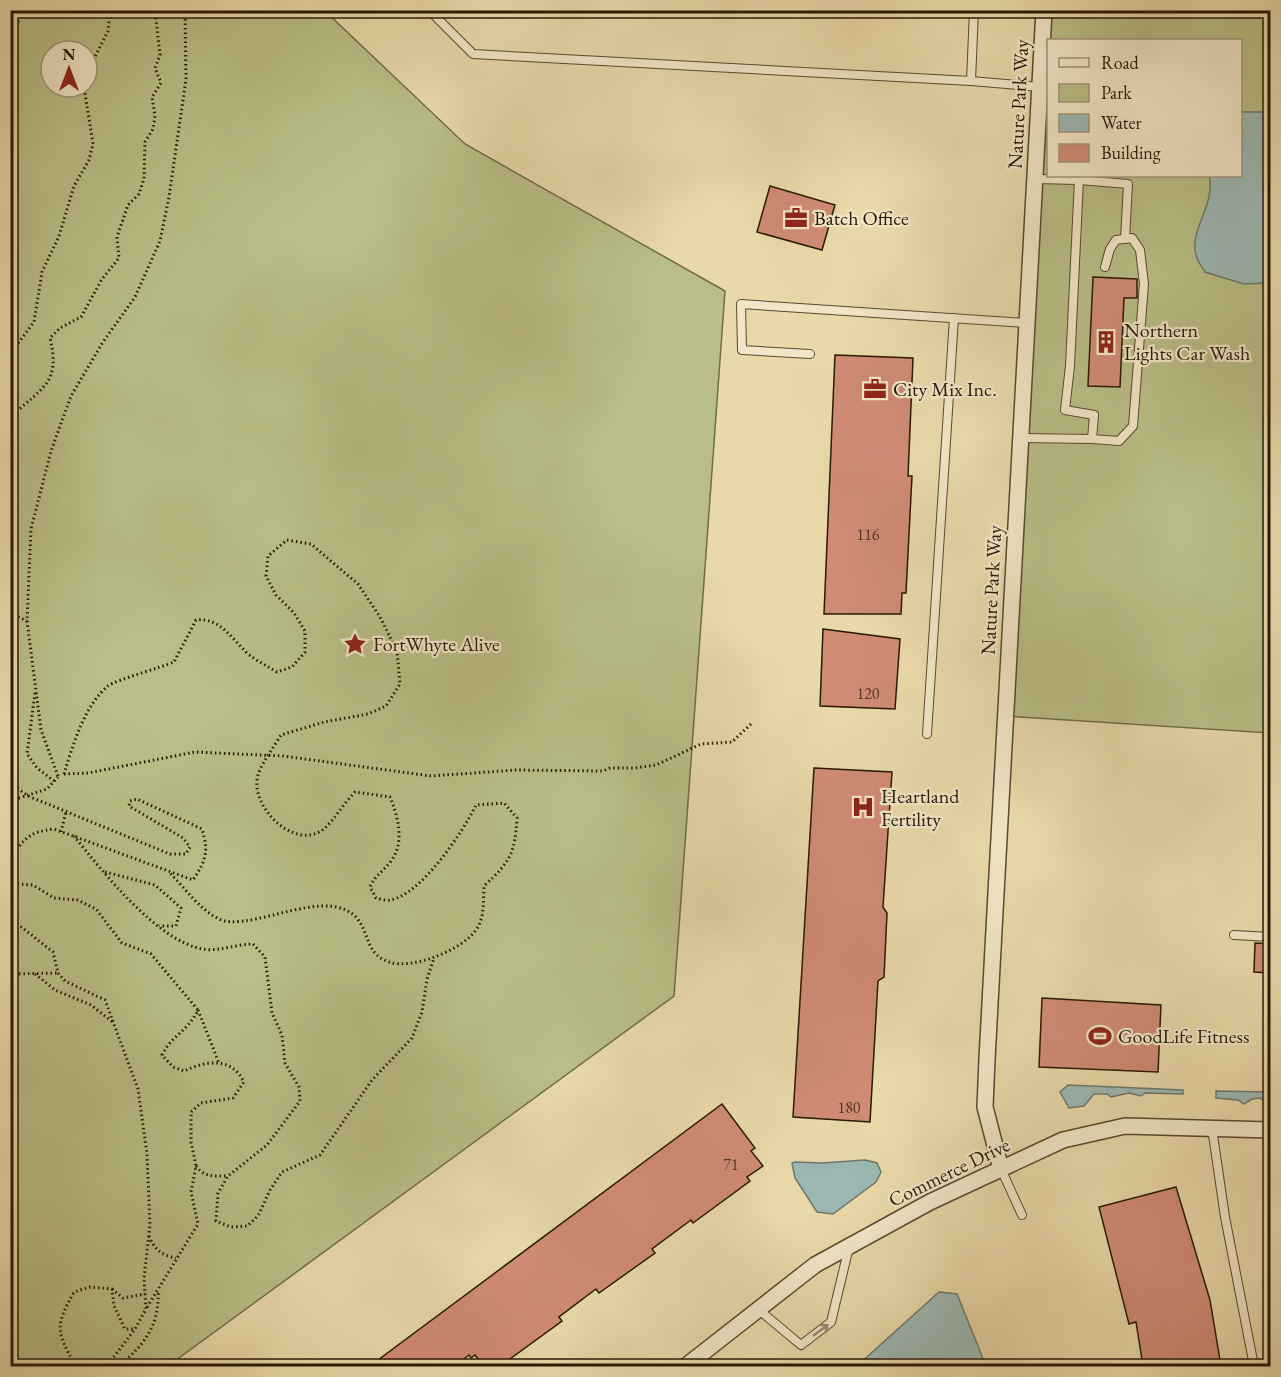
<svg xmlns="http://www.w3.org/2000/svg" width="1281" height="1377" font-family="'EB Garamond',serif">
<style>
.green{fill:#b9be86;stroke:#706c46;stroke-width:1.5;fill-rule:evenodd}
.water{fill:#9cb8b3;stroke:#6e786d;stroke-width:1.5}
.building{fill:#d08b75;stroke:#281905;stroke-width:1.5}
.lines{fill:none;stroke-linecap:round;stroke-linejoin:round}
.service-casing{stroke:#58492e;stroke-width:10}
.minor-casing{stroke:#58492e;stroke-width:18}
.path{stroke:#281905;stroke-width:3;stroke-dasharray:1.5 3;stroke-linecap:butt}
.service{stroke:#f1e6c7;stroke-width:8}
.minor{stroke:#f1e6c7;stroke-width:15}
.oneway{stroke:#978a70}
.labels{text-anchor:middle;stroke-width:4.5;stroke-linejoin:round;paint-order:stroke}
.number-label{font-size:16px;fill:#523621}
.street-label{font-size:20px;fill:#281905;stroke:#f1e6c7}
.poi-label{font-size:20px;fill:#281905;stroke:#f1e6c7;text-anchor:start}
</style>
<rect width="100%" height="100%" fill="#e9d9a9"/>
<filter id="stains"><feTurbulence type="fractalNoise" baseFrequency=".00333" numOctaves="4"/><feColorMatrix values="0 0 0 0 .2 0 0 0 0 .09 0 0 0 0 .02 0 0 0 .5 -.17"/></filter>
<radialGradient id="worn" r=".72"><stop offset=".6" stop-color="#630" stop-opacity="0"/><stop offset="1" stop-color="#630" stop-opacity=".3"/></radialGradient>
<g class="green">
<path d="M10 11H325L465 144 725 291 674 996 168 1366H11ZM51 51H87V87H51Z"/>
<path d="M1044 11H1270V733L1005 716ZM1048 40H1240V176H1048Z"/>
</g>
<g class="water">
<path d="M1241 112H1270V283L1244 284 1205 272C1202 267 1197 261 1196 255 1189 229 1216 205 1209 176H1240Z"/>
<polygon points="1068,1085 1183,1090 1183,1094 1145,1093 1141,1096 1129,1093 1111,1097 1107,1094 1094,1094 1084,1106 1069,1108 1060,1092"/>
<polygon points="1216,1091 1270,1092 1270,1100 1266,1103 1260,1098 1252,1099 1244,1104 1238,1100 1216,1098"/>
<polygon points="865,1160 877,1163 881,1172 876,1182 833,1214 817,1212 795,1178 792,1163 795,1162 822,1163"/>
<polygon points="939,1292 957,1294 986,1366 857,1366"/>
</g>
<g class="building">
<polygon points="770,186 835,205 822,250 757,232"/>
<polygon points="1093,277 1137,279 1137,298 1124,298 1120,387 1088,386"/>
<polygon points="835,355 913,358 908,476 912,476 906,593 902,593 901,614 824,614"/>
<polygon points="823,629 900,639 895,709 820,706"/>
<polygon points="814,768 892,772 883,907 887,913 884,977 878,981 870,1122 793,1117"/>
<polygon points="1255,943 1270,944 1270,973 1254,972"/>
<polygon points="1042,998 1161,1005 1158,1072 1039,1067"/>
<polygon points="722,1104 755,1148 751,1151 763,1166 747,1177 750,1181 693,1223 691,1220 652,1249 655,1253 599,1293 596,1289 559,1317 562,1321 503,1364 501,1360 492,1366 484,1366 475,1355 471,1358 469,1355 454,1366 370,1366"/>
<polygon points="1176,1187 1210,1300 1221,1366 1143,1366 1136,1322 1129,1324 1099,1207"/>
</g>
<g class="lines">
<g class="service-casing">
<g id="service">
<polyline points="429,10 473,54 971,81"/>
<polyline points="974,10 971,81 1040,87"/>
<polyline points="1079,180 1128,184 1125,239"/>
<polyline points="810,354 742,350 741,304 1027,323"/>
<polyline points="1021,438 1092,439 1094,415 1065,410 1070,366 1079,180 1035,179"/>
<polyline points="1092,439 1119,441 1133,426 1144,284 1140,250 1132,238 1116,240 1110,249 1105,267"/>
<polyline points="927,734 954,318"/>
<polyline points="1234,935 1270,937"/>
<polyline points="1212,1128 1225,1217 1254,1366"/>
<polyline points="1001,1169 1022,1215"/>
<polyline points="759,1310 801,1345 831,1322 849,1247"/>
</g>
</g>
<g class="minor-casing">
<g id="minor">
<polyline points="1001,1169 985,1107 987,1059 1044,10"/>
<polyline points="686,1366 815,1265 930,1202 1063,1140 1125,1126 1270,1130"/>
</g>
</g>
<g class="path">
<polyline points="10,38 24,10"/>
<polyline points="87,72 108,31 110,10"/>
<polyline points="10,354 34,322 42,272 59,236 74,186 89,160 93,144 84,87"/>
<path d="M10 423 12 416C42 387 61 384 50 338L60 328 81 317 102 279 119 258 117 237 128 205 139 194 144 179 145 142 153 129 155 116 152 97 161 83 155 68 160 55 155 10"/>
<path d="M10 460C16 477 17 489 10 505"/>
<polyline points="10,613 27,621"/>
<polyline points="35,693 27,754 37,768 54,781"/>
<path d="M64 774C73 745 84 706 108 686 118 679 160 668 174 662L196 620C220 617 232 639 248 654 257 661 267 666 277 672L292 667 305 652V631L294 613 276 595 266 576 268 556 287 540 311 544 358 584 380 617 397 651 400 684 386 706 368 714 324 722 281 735C274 747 262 762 258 775 249 807 296 853 325 828 335 819 344 803 355 792L390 797C398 816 405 843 391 861 384 871 375 875 370 887L376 898C380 899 386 901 390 900 421 895 463 832 476 805L504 803 517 818C515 854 510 862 484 886 483 901 485 917 476 930 462 950 412 970 389 962 357 951 375 915 336 907 302 900 243 931 219 919 199 909 184 887 169 872"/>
<polyline points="64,774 88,773 195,752 283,756 431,776 516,770 603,771 610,768 635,768 656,765 701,744 732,742 751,724"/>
<polyline points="58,776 41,730 27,621 31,529 51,451 71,396 103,342 135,297 160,241 169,197 186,79 185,10"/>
<path d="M10 783 28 796 170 854H186L190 847 183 838 129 806 130 801 137 799 202 829C209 852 206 860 193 880L54 829C29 832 25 838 10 858"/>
<polyline points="10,801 47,789 58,777"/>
<polyline points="61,832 66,812"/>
<path d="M74 836C102 871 158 942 203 949 218 952 237 944 253 944L265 957 272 1013 282 1035 285 1063 299 1087 300 1101 267 1145 228 1176 218 1193 216 1221 231 1227 247 1226 258 1216 270 1190 282 1172 320 1155 372 1080 412 1038 422 1012 427 979 434 958"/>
<polyline points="105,872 155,885 181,908 176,926 159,926"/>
<path d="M10 879 17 884 33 885 54 898 78 900 96 909 122 943 151 954 198 1010C189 1030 171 1036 162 1055L173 1067 184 1071C206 1061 231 1056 244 1082L233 1098 201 1103 191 1112V1142L196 1166 191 1192 198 1224 146 1309"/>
<polyline points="10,918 53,952 58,973 65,981 105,1000 138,1089 147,1154 150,1225 144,1278 146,1309 135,1329 107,1366"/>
<polyline points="10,974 58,973"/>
<polyline points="35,974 55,990 91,1005 114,1023"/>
<polyline points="198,1010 219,1063"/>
<path d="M196 1166C205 1178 214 1176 228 1176"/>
<path d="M149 1236C155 1250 161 1255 176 1258"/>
<polyline points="112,1289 123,1298 145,1294"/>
<path d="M79 1366 75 1365C56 1331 55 1326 74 1292L90 1287 112 1289 114 1306 125 1329H135"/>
<path d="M118 1366C144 1346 160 1325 158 1290"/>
</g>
<use href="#service" class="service"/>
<use href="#minor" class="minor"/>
</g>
<defs><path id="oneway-shaft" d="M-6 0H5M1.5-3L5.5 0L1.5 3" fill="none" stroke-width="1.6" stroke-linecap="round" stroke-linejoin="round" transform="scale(1.5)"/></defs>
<use class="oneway" href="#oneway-shaft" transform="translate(821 1330) rotate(-36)"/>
<defs>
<g id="office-bare" transform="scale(1.8)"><path d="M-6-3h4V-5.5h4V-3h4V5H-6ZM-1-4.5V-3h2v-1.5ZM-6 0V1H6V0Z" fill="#8f2418" stroke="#f1e6c7" stroke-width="2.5" paint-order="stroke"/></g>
<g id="building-bare" transform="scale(1.8)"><path d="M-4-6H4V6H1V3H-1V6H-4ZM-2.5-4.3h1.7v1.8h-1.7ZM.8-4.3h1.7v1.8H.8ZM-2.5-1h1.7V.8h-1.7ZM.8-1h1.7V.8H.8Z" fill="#8f2418" stroke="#f1e6c7" stroke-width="2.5" paint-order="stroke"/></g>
<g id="sight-bare" transform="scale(1.8)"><path d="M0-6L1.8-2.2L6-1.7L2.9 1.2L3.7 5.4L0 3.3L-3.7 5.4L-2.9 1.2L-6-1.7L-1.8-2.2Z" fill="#8f2418" stroke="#f1e6c7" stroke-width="2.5" paint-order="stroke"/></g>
<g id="hospital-bare" transform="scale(1.8)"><path d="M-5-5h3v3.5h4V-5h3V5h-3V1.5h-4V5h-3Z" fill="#8f2418" stroke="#f1e6c7" stroke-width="2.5" paint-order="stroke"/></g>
<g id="stadium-bare" transform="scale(1.8)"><path d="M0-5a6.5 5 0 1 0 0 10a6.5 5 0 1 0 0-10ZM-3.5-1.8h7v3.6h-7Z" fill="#8f2418" stroke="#f1e6c7" stroke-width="2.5" paint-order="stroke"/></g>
</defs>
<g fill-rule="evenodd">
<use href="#office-bare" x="796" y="218"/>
<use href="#building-bare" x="1106" y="342"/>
<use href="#office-bare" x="875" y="389"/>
<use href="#sight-bare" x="355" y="644"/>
<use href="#hospital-bare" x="863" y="807"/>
<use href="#stadium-bare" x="1100" y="1036"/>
</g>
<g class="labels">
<g class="number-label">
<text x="868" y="540">116</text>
<text x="868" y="699">120</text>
<text x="849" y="1113">180</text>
<text x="731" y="1170">71</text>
</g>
<g class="street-label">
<text transform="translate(1018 104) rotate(-87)" y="7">Nature Park Way</text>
<text transform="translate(991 590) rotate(-87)" y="7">Nature Park Way</text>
<text transform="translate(949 1172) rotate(-26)" y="7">Commerce Drive</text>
</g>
<g class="poi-label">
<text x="814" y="225">Batch Office</text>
<text x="1124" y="337">Northern<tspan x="1124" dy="23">Lights Car Wash</tspan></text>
<text x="893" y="396">City Mix Inc.</text>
<text x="373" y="651">FortWhyte Alive</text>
<text x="881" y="803">Heartland<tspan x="881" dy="23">Fertility</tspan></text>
<text x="1118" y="1043">GoodLife Fitness</text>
</g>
</g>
<rect width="1281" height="1377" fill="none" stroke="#e9d9a9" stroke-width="36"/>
<rect x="12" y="12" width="1257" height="1353" fill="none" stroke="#281905" stroke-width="3"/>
<rect x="18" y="18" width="1245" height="1341" fill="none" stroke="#281905" stroke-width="1.5"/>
<rect x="1047" y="39" width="195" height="138" fill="#f1e6c7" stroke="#a19479" stroke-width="1.5"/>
<rect x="1059" y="58" width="30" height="9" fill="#f1e6c7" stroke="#a19479" stroke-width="1.5"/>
<text x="1101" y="69" font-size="18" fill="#281905">Road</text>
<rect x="1059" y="84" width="30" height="18" fill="#b9be86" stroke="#a19479" stroke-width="1.5"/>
<text x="1101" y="99" font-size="18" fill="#281905">Park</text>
<rect x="1059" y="114" width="30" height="18" fill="#9cb8b3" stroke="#a19479" stroke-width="1.5"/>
<text x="1101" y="129" font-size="18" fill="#281905">Water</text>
<rect x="1059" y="144" width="30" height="18" fill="#d08b75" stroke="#a19479" stroke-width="1.5"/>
<text x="1101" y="159" font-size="18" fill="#281905">Building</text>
<g transform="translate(69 69)"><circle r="28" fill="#f1e6c7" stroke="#a19479" stroke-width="1.5"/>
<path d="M0-4.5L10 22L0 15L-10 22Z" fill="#8f2418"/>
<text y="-9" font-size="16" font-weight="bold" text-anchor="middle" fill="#281905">N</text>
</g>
<rect width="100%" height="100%" filter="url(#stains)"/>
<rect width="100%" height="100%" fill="url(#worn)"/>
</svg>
